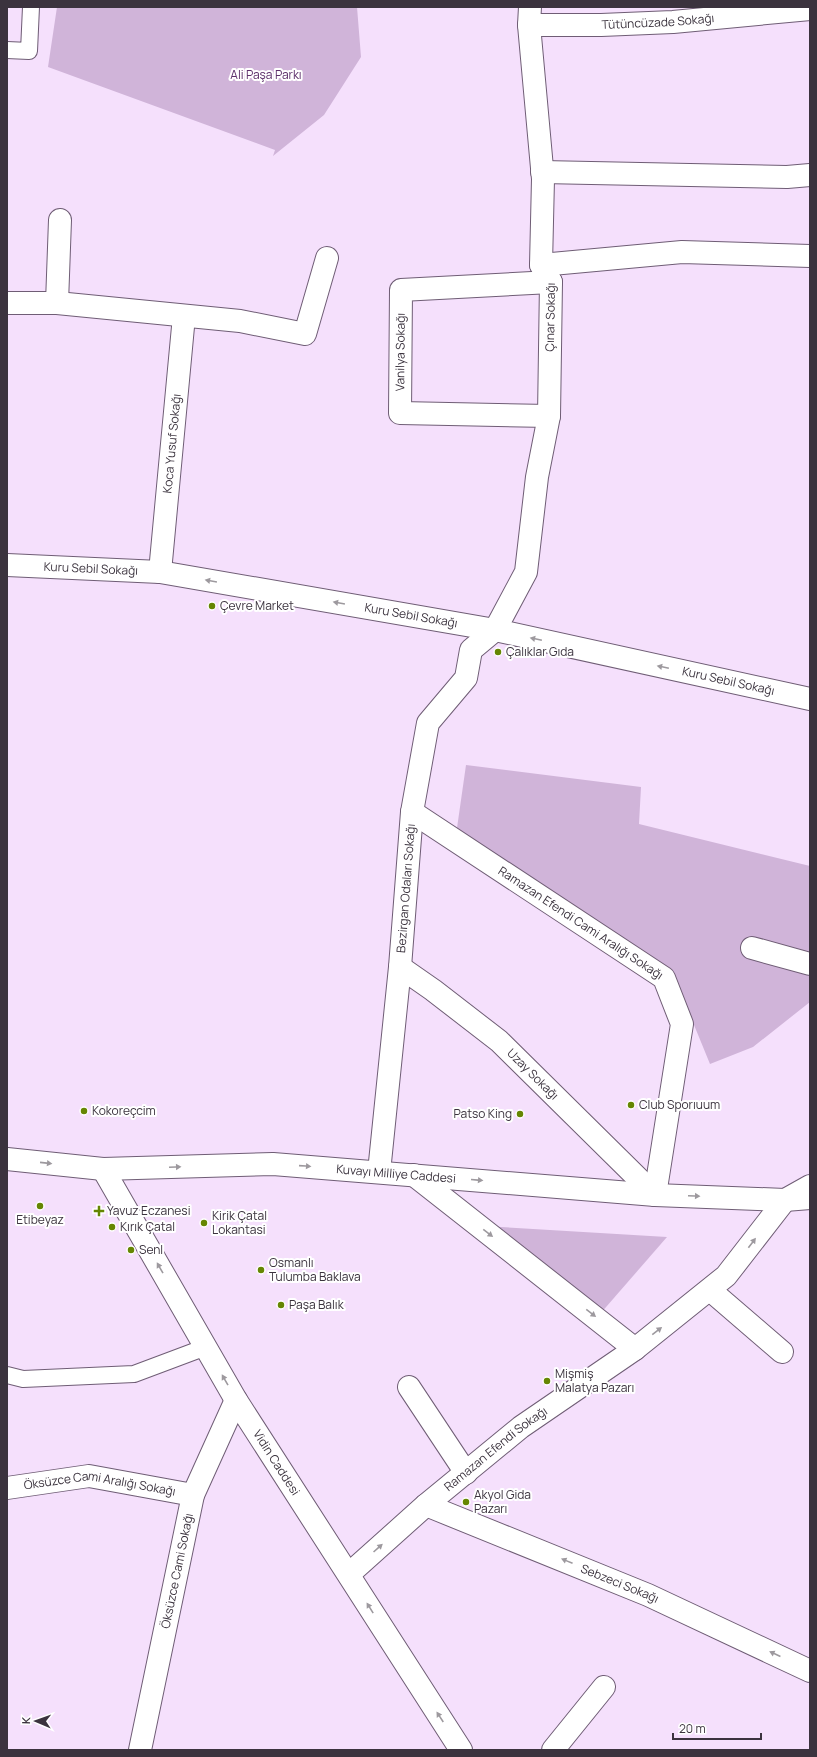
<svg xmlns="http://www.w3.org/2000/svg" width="817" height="1757" font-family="Manrope,sans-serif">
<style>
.green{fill:#d0b4d9}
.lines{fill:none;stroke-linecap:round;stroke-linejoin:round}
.lane-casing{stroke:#6f5d75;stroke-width:18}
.street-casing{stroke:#6f5d75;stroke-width:24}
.secondary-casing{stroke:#6f5d75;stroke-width:24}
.lane{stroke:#fff;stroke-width:16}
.street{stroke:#fff;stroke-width:22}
.secondary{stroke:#fff;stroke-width:22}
.oneway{fill:#9d999e}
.poi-dot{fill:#658602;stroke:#fff;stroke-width:1.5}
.labels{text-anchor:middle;stroke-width:4;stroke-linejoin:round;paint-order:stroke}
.street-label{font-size:12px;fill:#3b333e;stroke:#fff}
.park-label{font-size:12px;fill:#5c2f6a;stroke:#fff}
.poi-label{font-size:12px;fill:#3b333e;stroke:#fff;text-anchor:start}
</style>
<rect width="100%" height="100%" fill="#f5e0fc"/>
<g class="green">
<polygon points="57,7 357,7 361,57 324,115 273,156 275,150 48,67"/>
<polygon points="466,765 641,787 639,824 810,866 810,1002 753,1047 710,1064 674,976 456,835"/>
<polygon points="484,1226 667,1237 600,1314"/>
</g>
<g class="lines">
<g class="lane-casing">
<g id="lane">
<polyline points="7,50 29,51 31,7"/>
<polyline points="7,1375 23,1379 134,1374 206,1347"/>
</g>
</g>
<g class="street-casing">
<g id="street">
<polyline points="530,7 529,25 543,179 541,265"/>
<path id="s1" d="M529 25H601L673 22 810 9"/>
<polyline points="542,172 787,177 810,175"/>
<polyline points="7,303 57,303 240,321 305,334 327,258"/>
<polyline points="57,303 60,220"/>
<path id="s2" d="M549 416 400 413 401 290 551 282"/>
<path id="s3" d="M7 565 160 572 495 630 810 699"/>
<path id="s4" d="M160 572 184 316"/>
<path id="s5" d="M412 812 664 978 682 1024 655 1195"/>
<polyline points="752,948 810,964"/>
<path id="s6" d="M400 967 433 990 499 1041 655 1195"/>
<path id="s7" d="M103 1169 236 1400 461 1750"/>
<path id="s8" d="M379 1172 400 967 412 812 428 723 466 678 471 650 495 630 526 572 537 477 549 416 551 282 541 265 682 252 810 256"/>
<polyline points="414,1175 635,1349"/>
<polyline points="710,1290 782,1352"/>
<polyline points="409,1387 466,1473"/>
<path id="s9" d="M7 1488 89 1476 193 1495"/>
<path id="s10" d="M426 1505 648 1595 810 1671"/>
<path id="s11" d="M349 1574 426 1505 521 1427 635 1349 726 1276 785 1200 810 1186"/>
<path id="s12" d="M140 1750 193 1495 236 1400"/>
<polyline points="553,1750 604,1687"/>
</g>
</g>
<g class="secondary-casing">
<g id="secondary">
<path id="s13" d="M7 1159 103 1169 273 1164 655 1195 785 1200 810 1198"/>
</g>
</g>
<use href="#lane" class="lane"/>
<use href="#street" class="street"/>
<use href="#secondary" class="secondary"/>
</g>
<defs><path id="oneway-solid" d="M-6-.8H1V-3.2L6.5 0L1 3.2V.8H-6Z"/></defs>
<g class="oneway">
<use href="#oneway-solid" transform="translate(211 581) rotate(-170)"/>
<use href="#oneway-solid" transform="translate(339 603) rotate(-170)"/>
<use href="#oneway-solid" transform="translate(536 639) rotate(-168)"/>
<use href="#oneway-solid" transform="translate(663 667) rotate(-168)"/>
<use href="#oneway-solid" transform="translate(46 1163) rotate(6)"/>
<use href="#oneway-solid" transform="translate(305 1166) rotate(4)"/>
<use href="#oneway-solid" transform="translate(175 1167) rotate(-2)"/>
<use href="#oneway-solid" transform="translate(477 1180) rotate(5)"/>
<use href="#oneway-solid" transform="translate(694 1196) rotate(2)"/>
<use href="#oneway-solid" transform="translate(488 1233) rotate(38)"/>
<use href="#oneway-solid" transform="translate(752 1243) rotate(-53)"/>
<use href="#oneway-solid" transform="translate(160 1268) rotate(-120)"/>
<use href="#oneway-solid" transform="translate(591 1313) rotate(38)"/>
<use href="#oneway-solid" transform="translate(657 1331) rotate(-38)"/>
<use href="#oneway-solid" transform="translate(225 1380) rotate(-120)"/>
<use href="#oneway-solid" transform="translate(378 1548) rotate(-42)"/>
<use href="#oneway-solid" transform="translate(567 1561) rotate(-158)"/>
<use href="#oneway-solid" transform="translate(370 1608) rotate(-122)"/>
<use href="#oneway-solid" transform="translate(775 1654) rotate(-155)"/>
<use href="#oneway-solid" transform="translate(440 1717) rotate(-123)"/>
</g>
<g class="poi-dot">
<circle cx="212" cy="606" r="4"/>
<circle cx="498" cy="652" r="4"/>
<circle cx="631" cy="1105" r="4"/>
<circle cx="84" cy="1111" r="4"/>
<circle cx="520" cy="1114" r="4"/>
<circle cx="40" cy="1206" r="4"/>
<path d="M97 1205h4v4h4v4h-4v4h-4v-4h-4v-4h4z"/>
<circle cx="204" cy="1223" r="4"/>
<circle cx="112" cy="1227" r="4"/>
<circle cx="131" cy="1250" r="4"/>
<circle cx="261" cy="1270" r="4"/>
<circle cx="281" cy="1305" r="4"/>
<circle cx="547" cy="1381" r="4"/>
<circle cx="466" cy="1502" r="4"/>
</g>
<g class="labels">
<g class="street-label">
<text dy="4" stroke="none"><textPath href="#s1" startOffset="129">Tütüncüzade Sokağı</textPath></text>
<text dy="4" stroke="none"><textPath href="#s8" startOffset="893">Çınar Sokağı</textPath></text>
<text dy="4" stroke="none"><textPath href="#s2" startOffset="210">Vanilya Sokağı</textPath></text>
<text dy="4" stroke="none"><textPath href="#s4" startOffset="129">Koca Yusuf Sokağı</textPath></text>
<text dy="4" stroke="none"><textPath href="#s3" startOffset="84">Kuru Sebil Sokağı</textPath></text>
<text dy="4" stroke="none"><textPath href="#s3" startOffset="408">Kuru Sebil Sokağı</textPath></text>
<text dy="4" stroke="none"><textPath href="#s3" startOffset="732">Kuru Sebil Sokağı</textPath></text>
<text dy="4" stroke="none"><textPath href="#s8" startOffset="285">Bezirgan Odaları Sokağı</textPath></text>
<text dy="4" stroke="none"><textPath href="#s5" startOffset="202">Ramazan Efendi Cami Aralığı Sokağı</textPath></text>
<text dy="4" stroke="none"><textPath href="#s6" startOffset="171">Uzay Sokağı</textPath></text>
<text dy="4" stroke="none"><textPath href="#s13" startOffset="390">Kuvayı Milliye Caddesi</textPath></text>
<text dy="4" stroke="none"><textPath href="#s11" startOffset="193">Ramazan Efendi Sokağı</textPath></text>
<text dy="4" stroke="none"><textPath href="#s7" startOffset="341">Vidin Caddesi</textPath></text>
<text dy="4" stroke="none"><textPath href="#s9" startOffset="94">Öksüzce Cami Aralığı Sokağı</textPath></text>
<text dy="4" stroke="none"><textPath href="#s12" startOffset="183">Öksüzce Cami Sokağı</textPath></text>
<text dy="4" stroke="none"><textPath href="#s10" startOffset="209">Sebzeci Sokağı</textPath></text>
</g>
<g class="park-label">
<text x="266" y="79">Ali Paşa Parkı</text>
</g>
<g class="poi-label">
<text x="220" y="610">Çevre Market</text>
<text x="506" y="656">Çalıklar Gıda</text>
<text x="639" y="1109">Club Sporıuum</text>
<text x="92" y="1115">Kokoreçcim</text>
<text x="512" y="1118" text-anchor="end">Patso King</text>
<text x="107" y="1215">Yavuz Eczanesi</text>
<text x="212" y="1220">Kirik Çatal<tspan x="212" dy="14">Lokantasi</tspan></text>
<text x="40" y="1224" text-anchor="middle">Etibeyaz</text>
<text x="120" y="1231">Kırık Çatal</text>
<text x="139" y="1254">Senl</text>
<text x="269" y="1267">Osmanlı<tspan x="269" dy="14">Tulumba Baklava</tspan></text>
<text x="289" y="1309">Paşa Balık</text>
<text x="555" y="1378">Mişmiş<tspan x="555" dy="14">Malatya Pazarı</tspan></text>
<text x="474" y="1499">Akyol Gida<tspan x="474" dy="14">Pazarı</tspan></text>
</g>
</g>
<rect width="817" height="1757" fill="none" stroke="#3b333e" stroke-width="16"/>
<g transform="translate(36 1721) rotate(272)" stroke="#ffffff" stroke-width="3" paint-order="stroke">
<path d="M0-3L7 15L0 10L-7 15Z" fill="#3b333e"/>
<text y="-6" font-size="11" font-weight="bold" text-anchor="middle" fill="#3b333e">K</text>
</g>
<path d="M673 1733v6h88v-6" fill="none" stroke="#3b333e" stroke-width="2"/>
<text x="679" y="1733" font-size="12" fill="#3b333e" stroke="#ffffff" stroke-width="3" paint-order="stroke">20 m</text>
</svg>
